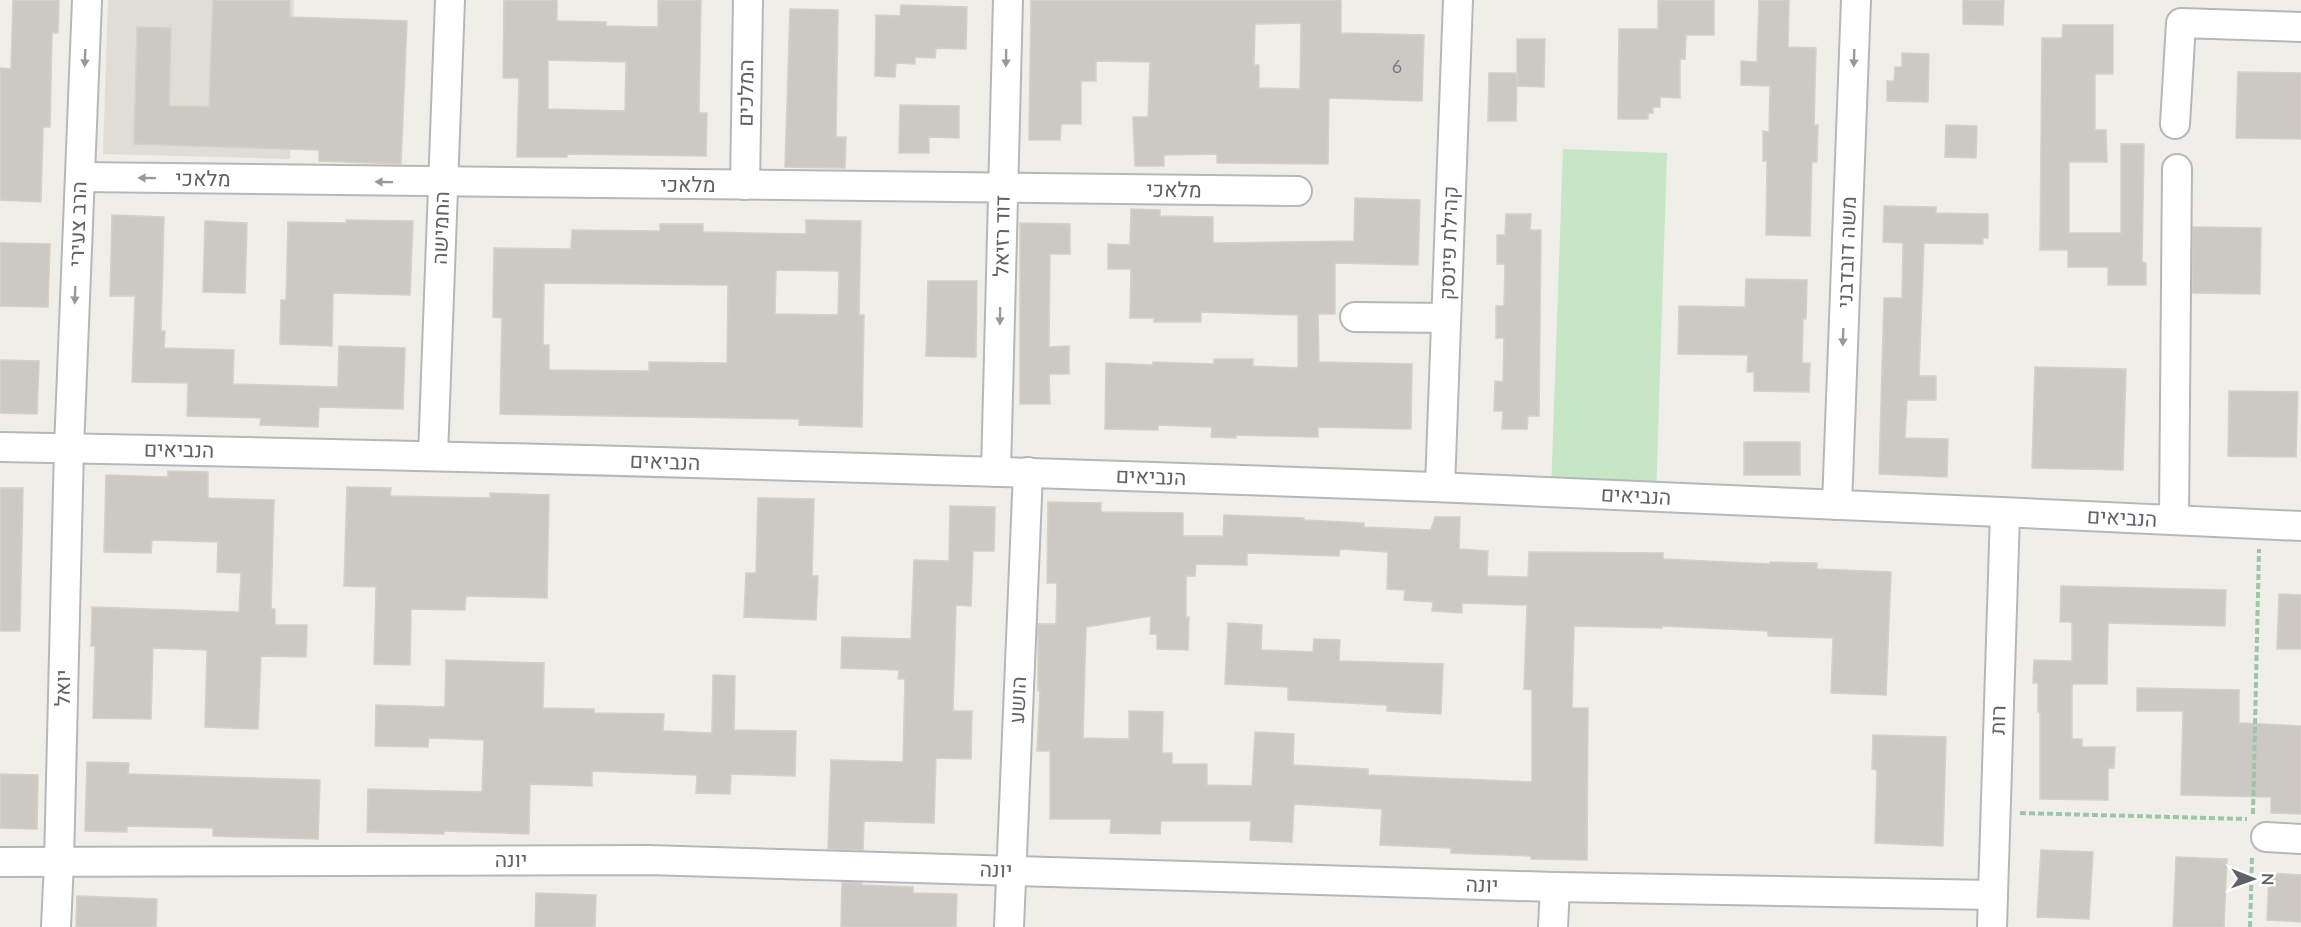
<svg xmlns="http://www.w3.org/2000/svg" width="2301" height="927" font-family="Lato,Heebo,sans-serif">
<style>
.education{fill:#e0ddd6}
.green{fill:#c6e6c6}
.building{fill:#ccc9c4;stroke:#d5d0c6;stroke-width:1.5;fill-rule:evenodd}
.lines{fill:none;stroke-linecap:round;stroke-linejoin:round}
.minor-casing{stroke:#b5b8bb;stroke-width:32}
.path{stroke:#9ec4a9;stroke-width:4;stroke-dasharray:6 3;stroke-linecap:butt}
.minor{stroke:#fff;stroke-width:28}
.oneway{fill:#979a9c}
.labels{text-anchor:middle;stroke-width:4.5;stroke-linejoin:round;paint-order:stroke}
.number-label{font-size:18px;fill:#7a7c7e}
.street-label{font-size:21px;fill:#5f6367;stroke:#fff}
</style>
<rect width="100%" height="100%" fill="#f0eee8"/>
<polygon class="education" points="108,0 294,0 290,159 103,154"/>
<polygon class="green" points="1563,149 1667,153 1656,497 1551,492"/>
<g class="building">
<polygon points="13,0 59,0 58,33 52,33 50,127 43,127 41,202 0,200 0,68 11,69"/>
<polygon points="213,0 290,0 290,17 407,21 401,164 319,161 319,150 134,144 137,27 171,28 169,106 209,107"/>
<path d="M504 0H557V21L606 22V26L658 27V0H701L699 113H707L706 156 567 154V157H517L519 78H503ZM548 60 626 62 625 111 548 109Z"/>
<path d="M1031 0H1341V33L1424 35 1422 101 1329 98 1328 164 1217 163V154L1164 155V166H1135L1133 117H1148L1150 62 1096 61V81H1081V124H1061L1060 140H1029ZM1301 23 1300 89 1259 88V65H1254L1255 24Z"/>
<polygon points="1658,0 1714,0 1714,35 1686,35 1685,59 1680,59 1680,98 1660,97 1660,107 1653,107 1653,113 1648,113 1648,119 1618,119 1619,29 1658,29"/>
<polygon points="1759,0 1789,0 1788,47 1816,48 1814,125 1818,125 1817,162 1812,162 1810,236 1766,235 1767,161 1763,161 1763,131 1769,132 1770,86 1741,85 1741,61 1757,62"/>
<polygon points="1963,0 2004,0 2003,25 1963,24"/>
<polygon points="901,5 967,7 966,49 936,48 935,58 915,57 915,64 896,63 895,77 875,76 876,15 900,16"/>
<polygon points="790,9 838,10 836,137 846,137 845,168 785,167"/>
<polygon points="2063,25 2113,25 2113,74 2095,74 2095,130 2106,130 2107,162 2069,162 2069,233 2121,233 2121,144 2144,144 2142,262 2146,263 2146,285 2108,285 2108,267 2068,267 2068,250 2040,250 2042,38 2062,38"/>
<polygon points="1517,39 1545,39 1544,87 1517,86"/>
<polygon points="1902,53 1929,54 1928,102 1887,101 1887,81 1894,81 1895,67 1902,67"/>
<polygon points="2238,72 2301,73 2301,139 2236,138"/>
<polygon points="1489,73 1517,73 1516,121 1488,121"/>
<polygon points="900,105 959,106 959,138 929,137 929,153 899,153"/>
<polygon points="1946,125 1977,126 1976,158 1945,157"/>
<polygon points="1355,198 1420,200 1418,265 1335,263 1335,314 1318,314 1319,362 1412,364 1411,429 1318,427 1318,437 1236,435 1236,438 1211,437 1212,427 1158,425 1158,430 1105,429 1106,363 1153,365 1153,362 1214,364 1214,359 1253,359 1253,366 1298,368 1298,315 1201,312 1201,322 1154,322 1154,318 1130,318 1131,269 1108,269 1108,244 1130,245 1131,209 1160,210 1160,216 1213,217 1213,243 1354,241"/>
<polygon points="1884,206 1936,207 1936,213 1988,214 1988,238 1983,238 1983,244 1924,243 1919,376 1936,376 1936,400 1907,400 1905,438 1948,439 1947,477 1879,474 1884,298 1902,298 1903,243 1883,242"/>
<polygon points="1506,214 1531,214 1530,230 1541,230 1539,416 1528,416 1527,429 1502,429 1503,411 1494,411 1495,381 1503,382 1504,338 1496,338 1496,306 1504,306 1505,264 1497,264 1497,235 1505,235"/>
<polygon points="112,215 164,217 161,331 165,331 164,348 234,350 233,384 338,387 339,346 405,348 403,409 319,407 318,427 260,425 261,418 187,416 188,383 132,382 135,296 110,296"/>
<polygon points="346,220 413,221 410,295 333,293 332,346 280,344 281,300 286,300 288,222 346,223"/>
<path d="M806 220 861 221 859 315H864L862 427 799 425V419L500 414 502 318 493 317 494 248 571 249 572 230 660 231V224H703V232L806 234ZM776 270 839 271 838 315 775 314ZM544 283 728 285 727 363 649 362V371L549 370V345H543Z"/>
<polygon points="205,221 247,223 245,293 203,292"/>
<polygon points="1020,223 1070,224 1070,254 1050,254 1049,347 1069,346 1069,374 1049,374 1050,404 1020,404"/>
<polygon points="2193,227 2261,228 2260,294 2192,293"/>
<polygon points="0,243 50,244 48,307 0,306"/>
<polygon points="1746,279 1807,280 1806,319 1803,319 1802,363 1810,363 1809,392 1754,391 1754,372 1747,372 1748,355 1678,354 1679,306 1745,307"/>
<polygon points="928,281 977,281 976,357 926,356"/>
<polygon points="0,360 39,361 37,414 0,413"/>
<polygon points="2035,367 2126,369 2123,470 2032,468"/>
<polygon points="2229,391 2298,392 2296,457 2228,456"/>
<rect x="1744" y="442" width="56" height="33"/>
<polygon points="168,471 208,472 208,498 274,500 271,609 275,609 275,625 307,625 306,657 261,656 258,729 205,727 207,650 153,648 151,719 93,718 95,646 91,646 92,607 239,612 241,573 217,572 218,542 152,540 151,553 104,552 106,475 168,477"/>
<polygon points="347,487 391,488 390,496 490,498 490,493 549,495 547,598 466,596 465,610 411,609 410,665 374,664 376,587 344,586"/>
<polygon points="0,488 23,488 20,631 0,631"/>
<polygon points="758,498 814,499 812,576 818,576 816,620 744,617 746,573 756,573"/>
<path d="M1048 502 1101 503V512L1183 513V536H1223L1224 515 1304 518V520L1364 523V527L1431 530 1435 517H1460L1459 549 1488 551 1487 576 1528 577 1529 552 1663 553V559L1770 564V562L1817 563V569L1891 572 1886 695 1831 693 1833 638 1768 636V631L1662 626V628L1574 626 1572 708H1588L1587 860 1531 859V856L1451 853V848L1380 845 1382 809 1294 804 1292 842 1250 840 1251 821H1161L1160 834 1110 833 1111 819H1050V751H1037L1040 691H1038V624H1056L1057 583H1047ZM1340 549 1388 552 1387 589 1405 590 1404 600 1433 602 1432 611 1462 613V603L1527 605 1524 689 1532 690V782L1368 775V769L1293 765 1294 734 1255 732 1252 786 1207 785V764H1172V753H1162L1163 712 1129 711V739L1083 738 1086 627 1151 616 1150 634H1157V649L1188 650 1189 617H1186V576H1195L1196 564 1247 565V553L1339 556Z"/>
<polygon points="950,506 995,507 994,551 973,551 971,606 956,605 953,711 972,711 971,759 936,758 934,823 864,821 863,850 828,849 831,760 903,762 905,679 898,679 899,670 841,668 842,637 911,639 914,560 949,561"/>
<polygon points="2061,586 2226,590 2225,626 2108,623 2107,684 2072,684 2072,739 2082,739 2082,747 2115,747 2114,768 2108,768 2108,800 2040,799 2040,712 2038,712 2038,683 2033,683 2034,660 2072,661 2072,622 2060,622"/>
<polygon points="2279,594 2301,595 2301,649 2277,649"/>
<polygon points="1228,623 1262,625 1261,650 1313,652 1314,639 1340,640 1339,661 1443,664 1441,714 1387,711 1387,705 1288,700 1288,687 1225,684"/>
<polygon points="446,660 544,663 543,708 594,709 594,713 664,714 663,731 712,733 713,675 735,676 734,730 796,731 795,776 731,774 730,794 696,793 697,775 592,771 592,786 530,784 529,834 444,831 444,834 367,832 368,789 482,792 484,740 429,738 428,747 375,746 376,705 445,707"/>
<polygon points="2137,688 2239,690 2239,723 2301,726 2301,814 2271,813 2271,797 2181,795 2183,711 2137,711"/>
<polygon points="1873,735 1946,737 1943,846 1875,843 1877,770 1872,769"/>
<polygon points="87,762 129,763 128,774 320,780 318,839 213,836 213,828 127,826 127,832 85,831"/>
<polygon points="0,774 38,775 37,829 0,828"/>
<polygon points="2041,850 2093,852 2089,919 2037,917"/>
<polygon points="2176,857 2227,859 2224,927 2173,927"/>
<polygon points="2269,873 2301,875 2301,922 2267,920"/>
<polygon points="842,882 862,883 862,885 913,887 913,893 957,894 956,927 841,927"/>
<polygon points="536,893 596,895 595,927 535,927"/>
<polygon points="77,896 157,899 156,927 76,927"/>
</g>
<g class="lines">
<g class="minor-casing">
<g id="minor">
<polyline points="2175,124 2181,23 2301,27"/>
<polyline points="80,177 1297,191"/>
<polyline points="745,185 748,0"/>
<polyline points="1355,317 1446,318"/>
<path d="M0 447C478 456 956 469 1434 487 1723 498 2012 513 2301 526"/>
<polyline points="433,456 450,0"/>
<polyline points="996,472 1008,0"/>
<polyline points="1440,487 1458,0"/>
<polyline points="1837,505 1856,0"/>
<polyline points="2174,520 2177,169"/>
<polyline points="2266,837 2301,839"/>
<polyline points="0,862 648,860 1555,887 1993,895"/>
<polyline points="56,927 59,862 69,448 87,0"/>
<polyline points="1009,927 1028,472"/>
<polyline points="1553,927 1555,887"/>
<polyline points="1992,927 2005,513"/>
</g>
</g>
<g class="path">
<polyline points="2020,813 2247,819"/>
<polyline points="2253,814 2259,549"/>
<polyline points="2250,927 2252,858"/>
</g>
<use href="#minor" class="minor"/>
</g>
<defs><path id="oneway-solid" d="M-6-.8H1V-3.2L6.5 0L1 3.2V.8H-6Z" transform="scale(1.5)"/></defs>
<g class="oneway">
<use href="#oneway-solid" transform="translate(85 58) rotate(92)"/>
<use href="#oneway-solid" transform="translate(1006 58) rotate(91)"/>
<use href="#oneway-solid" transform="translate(1854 58) rotate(92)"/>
<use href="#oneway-solid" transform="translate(147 178) rotate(-179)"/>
<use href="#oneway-solid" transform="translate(384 182) rotate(-179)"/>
<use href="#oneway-solid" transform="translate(75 295) rotate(92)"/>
<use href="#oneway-solid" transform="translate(1000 316) rotate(91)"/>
<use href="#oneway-solid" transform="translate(1843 337) rotate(92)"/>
</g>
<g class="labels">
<g class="number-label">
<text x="1397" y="73">6</text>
</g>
<g class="street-label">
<text transform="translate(746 93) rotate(-89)" y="7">המלכים</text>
<text transform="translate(203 179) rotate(1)" y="7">מלאכי</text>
<text x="688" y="192">מלאכי</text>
<text transform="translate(1174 190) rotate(1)" y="7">מלאכי</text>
<text transform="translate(78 224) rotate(-88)" y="7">הרב צעירי</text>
<text transform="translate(441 228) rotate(-88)" y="7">החמישה</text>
<text transform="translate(1002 236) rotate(-89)" y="7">דוד רזיאל</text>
<text transform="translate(1449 243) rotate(-88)" y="7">קהילת פינסק</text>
<text transform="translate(1847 252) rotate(-88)" y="7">משה דובדבני</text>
<text transform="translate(179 450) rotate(1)" y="7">הנביאים</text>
<text transform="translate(665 462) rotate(2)" y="7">הנביאים</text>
<text transform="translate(1151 477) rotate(2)" y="7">הנביאים</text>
<text transform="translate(1636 496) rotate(3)" y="7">הנביאים</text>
<text transform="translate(2122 518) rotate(3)" y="7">הנביאים</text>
<text transform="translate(63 688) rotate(-89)" y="7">יואל</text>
<text transform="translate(1018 700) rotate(-87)" y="7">הושע</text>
<text transform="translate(1998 720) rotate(-88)" y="7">רות</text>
<text x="511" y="867">יונה</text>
<text transform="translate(996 870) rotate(2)" y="7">יונה</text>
<text transform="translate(1482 885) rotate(2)" y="7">יונה</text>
</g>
</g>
<g transform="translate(2253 879) rotate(91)" stroke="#ffffff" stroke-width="4.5" paint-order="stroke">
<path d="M0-4.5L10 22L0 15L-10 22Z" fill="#5f6367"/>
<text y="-9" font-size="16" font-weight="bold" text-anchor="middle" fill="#5f6367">N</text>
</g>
</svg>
